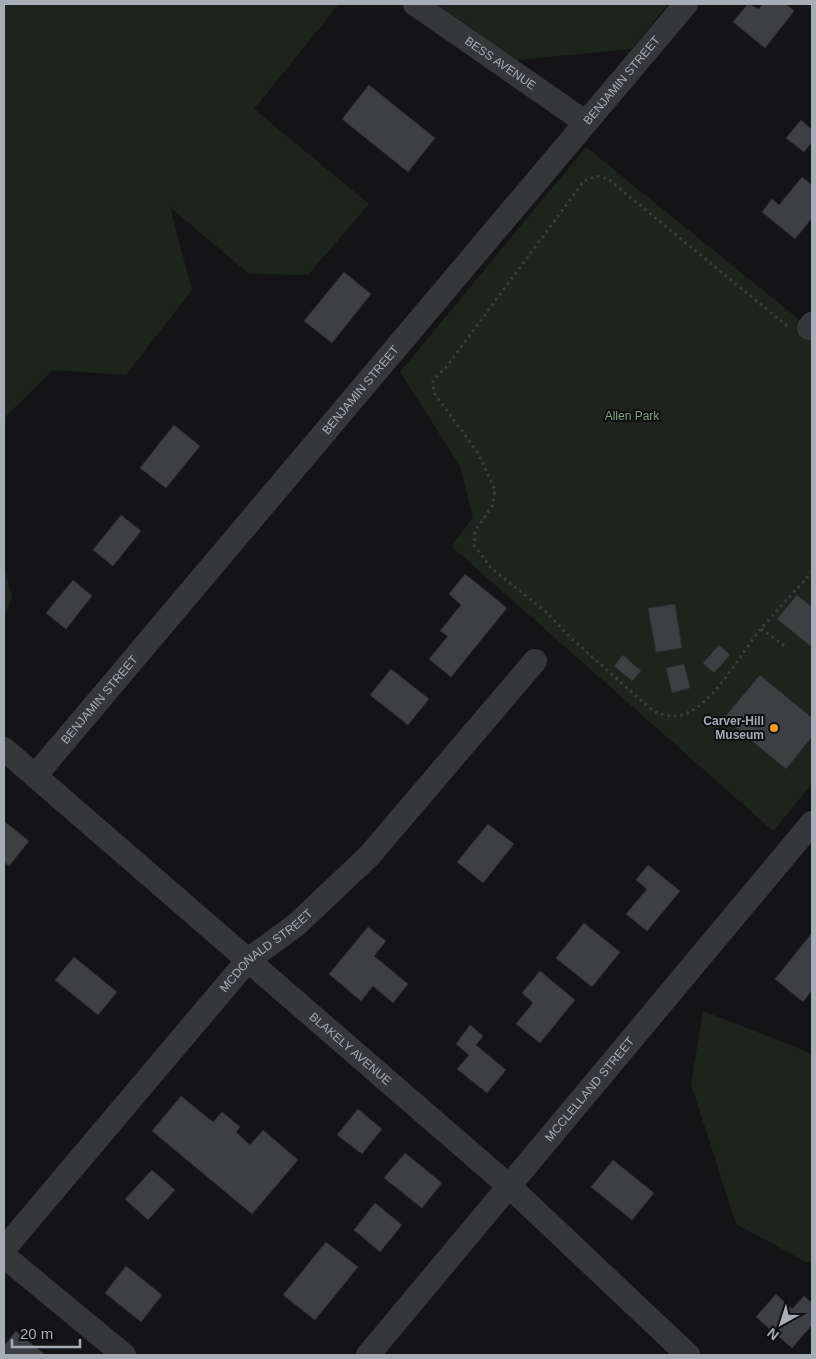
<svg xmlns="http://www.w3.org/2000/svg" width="816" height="1359" font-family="Arial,sans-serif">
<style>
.green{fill:#1c241c}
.building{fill:#3e3f43;stroke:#2e2e32}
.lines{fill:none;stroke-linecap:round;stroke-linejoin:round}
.path{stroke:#3b3e42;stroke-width:3;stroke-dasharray:2.5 4;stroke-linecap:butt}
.minor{stroke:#35373b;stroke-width:24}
.poi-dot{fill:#fd9625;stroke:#0f0f11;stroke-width:2}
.labels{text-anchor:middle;stroke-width:4;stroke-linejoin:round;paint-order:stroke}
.street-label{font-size:12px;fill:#a5adb7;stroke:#0f0f11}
.park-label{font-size:12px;fill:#7ea37b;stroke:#0f0f11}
.poi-label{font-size:12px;font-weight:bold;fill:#a5adb7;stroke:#0f0f11;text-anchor:end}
</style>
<rect width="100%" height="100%" fill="#141416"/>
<g class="green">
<polygon points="4,4 339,4 254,109 369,204 308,275 249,274 170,207 192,290 126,375 53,370 6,416 4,421"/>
<polygon points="437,4 668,4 632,49 517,60"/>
<polygon points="586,147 812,330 812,784 773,831 451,546 473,518 460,466 400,372"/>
<polygon points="4,564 12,598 4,618"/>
<polygon points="703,1011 801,1049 812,1055 812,1261 806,1262 736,1224 691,1084"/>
</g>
<g class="building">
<polygon points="748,4 759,9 763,4 786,4 794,11 765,48 733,22"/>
<polygon points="369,85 435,138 408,172 342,119"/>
<polygon points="801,120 812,130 812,142 804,152 786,138"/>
<polygon points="802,177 812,185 812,218 795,239 762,212 772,199 779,205"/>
<polygon points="344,272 371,294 332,343 304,321"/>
<polygon points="174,425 200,446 166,488 140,468"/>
<polygon points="121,515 141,531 113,566 93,550"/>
<polygon points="465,574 507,608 451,677 429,659 448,636 440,631 461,605 449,594"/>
<polygon points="73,580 92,596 66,629 46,613"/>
<polygon points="797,595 812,607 812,647 777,619"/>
<polygon points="675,604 682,648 656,652 648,608"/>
<polygon points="719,645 730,655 714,673 703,663"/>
<polygon points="623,655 641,671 632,681 614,666"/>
<polygon points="684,664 690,688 672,693 666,668"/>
<polygon points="391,669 429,699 408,725 370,695"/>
<polygon points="760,675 812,718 812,737 786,769 724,718"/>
<polygon points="4,821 29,841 9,866 4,862"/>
<polygon points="488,824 514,844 483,883 457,862"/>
<polygon points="648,865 680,891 647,931 626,914 647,889 636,880"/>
<polygon points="584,923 620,952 592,987 556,958"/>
<polygon points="368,927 386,941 374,956 408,984 393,1003 373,986 361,1001 329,974"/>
<polygon points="812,933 812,990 803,1002 775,979"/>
<polygon points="74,957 117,992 98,1015 55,980"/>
<polygon points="540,971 575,1000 540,1043 516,1024 533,1003 522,993"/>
<polygon points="470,1025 483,1036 476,1045 506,1070 487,1093 457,1069 469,1055 456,1044"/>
<polygon points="181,1096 213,1122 222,1112 240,1127 236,1132 250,1145 263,1130 298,1160 252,1214 152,1131"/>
<polygon points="358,1109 382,1129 362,1154 337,1135"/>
<polygon points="405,1153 442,1183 422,1208 384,1178"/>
<polygon points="613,1160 654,1193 632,1220 591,1187"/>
<polygon points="152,1170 175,1190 148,1220 125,1199"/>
<polygon points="375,1203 402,1225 380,1252 354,1230"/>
<polygon points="326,1242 358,1267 315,1320 283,1295"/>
<polygon points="126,1266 162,1295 141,1322 105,1293"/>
<polygon points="776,1294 792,1309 804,1296 812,1303 812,1325 792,1348 756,1317"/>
<polygon points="16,1331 45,1355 4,1355 4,1346"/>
</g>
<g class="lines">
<g class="path">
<path d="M787 326 608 179 597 176 584 181 447 366 433 381 434 393 478 453 495 490 493 505 475 531 474 545 491 568 545 611 571 638 653 711C668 718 682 718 696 708 723 689 740 654 761 629 778 609 795 591 812 572"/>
<polyline points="761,629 788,648"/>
</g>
<g class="minor">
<path id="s1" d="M415 4 585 122"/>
<polyline points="809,328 812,324"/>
<path id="s2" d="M4 749 510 1187 688 1355"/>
<path id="s3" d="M35 776 686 4"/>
<path id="s4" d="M4 1249 248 960 296 925 369 856 535 661"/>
<polyline points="4,1256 124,1355"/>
<path id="s5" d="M368 1355 812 823"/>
</g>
</g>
<circle class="poi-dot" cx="774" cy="728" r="5"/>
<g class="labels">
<g class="street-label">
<text dy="4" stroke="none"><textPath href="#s1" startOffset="104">BESS AVENUE</textPath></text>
<text dy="4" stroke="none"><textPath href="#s3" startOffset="910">BENJAMIN STREET</textPath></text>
<text dy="4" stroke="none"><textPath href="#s3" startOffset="505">BENJAMIN STREET</textPath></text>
<text dy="4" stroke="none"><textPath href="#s3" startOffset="100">BENJAMIN STREET</textPath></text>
<text dy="4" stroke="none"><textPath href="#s4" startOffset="398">MCDONALD STREET</textPath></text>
<text dy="4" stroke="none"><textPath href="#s2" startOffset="458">BLAKELY AVENUE</textPath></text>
<text dy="4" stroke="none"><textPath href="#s5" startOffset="346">MCCLELLAND STREET</textPath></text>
</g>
<g class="park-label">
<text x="632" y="420">Allen Park</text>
</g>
<g class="poi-label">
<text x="764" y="725">Carver-Hill<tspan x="764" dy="14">Museum</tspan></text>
</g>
</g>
<rect width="816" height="1359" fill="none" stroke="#a5adb7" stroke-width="10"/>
<g transform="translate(781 1324) rotate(219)" stroke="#0f0f11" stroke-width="4" paint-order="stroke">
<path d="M0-4L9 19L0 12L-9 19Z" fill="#a5adb7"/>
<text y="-8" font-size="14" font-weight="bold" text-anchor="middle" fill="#a5adb7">N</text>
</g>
<path d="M12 1339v8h68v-8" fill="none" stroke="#a5adb7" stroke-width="2.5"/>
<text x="20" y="1339" font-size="15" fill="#a5adb7" stroke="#0f0f11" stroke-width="4" paint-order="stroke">20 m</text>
</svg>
